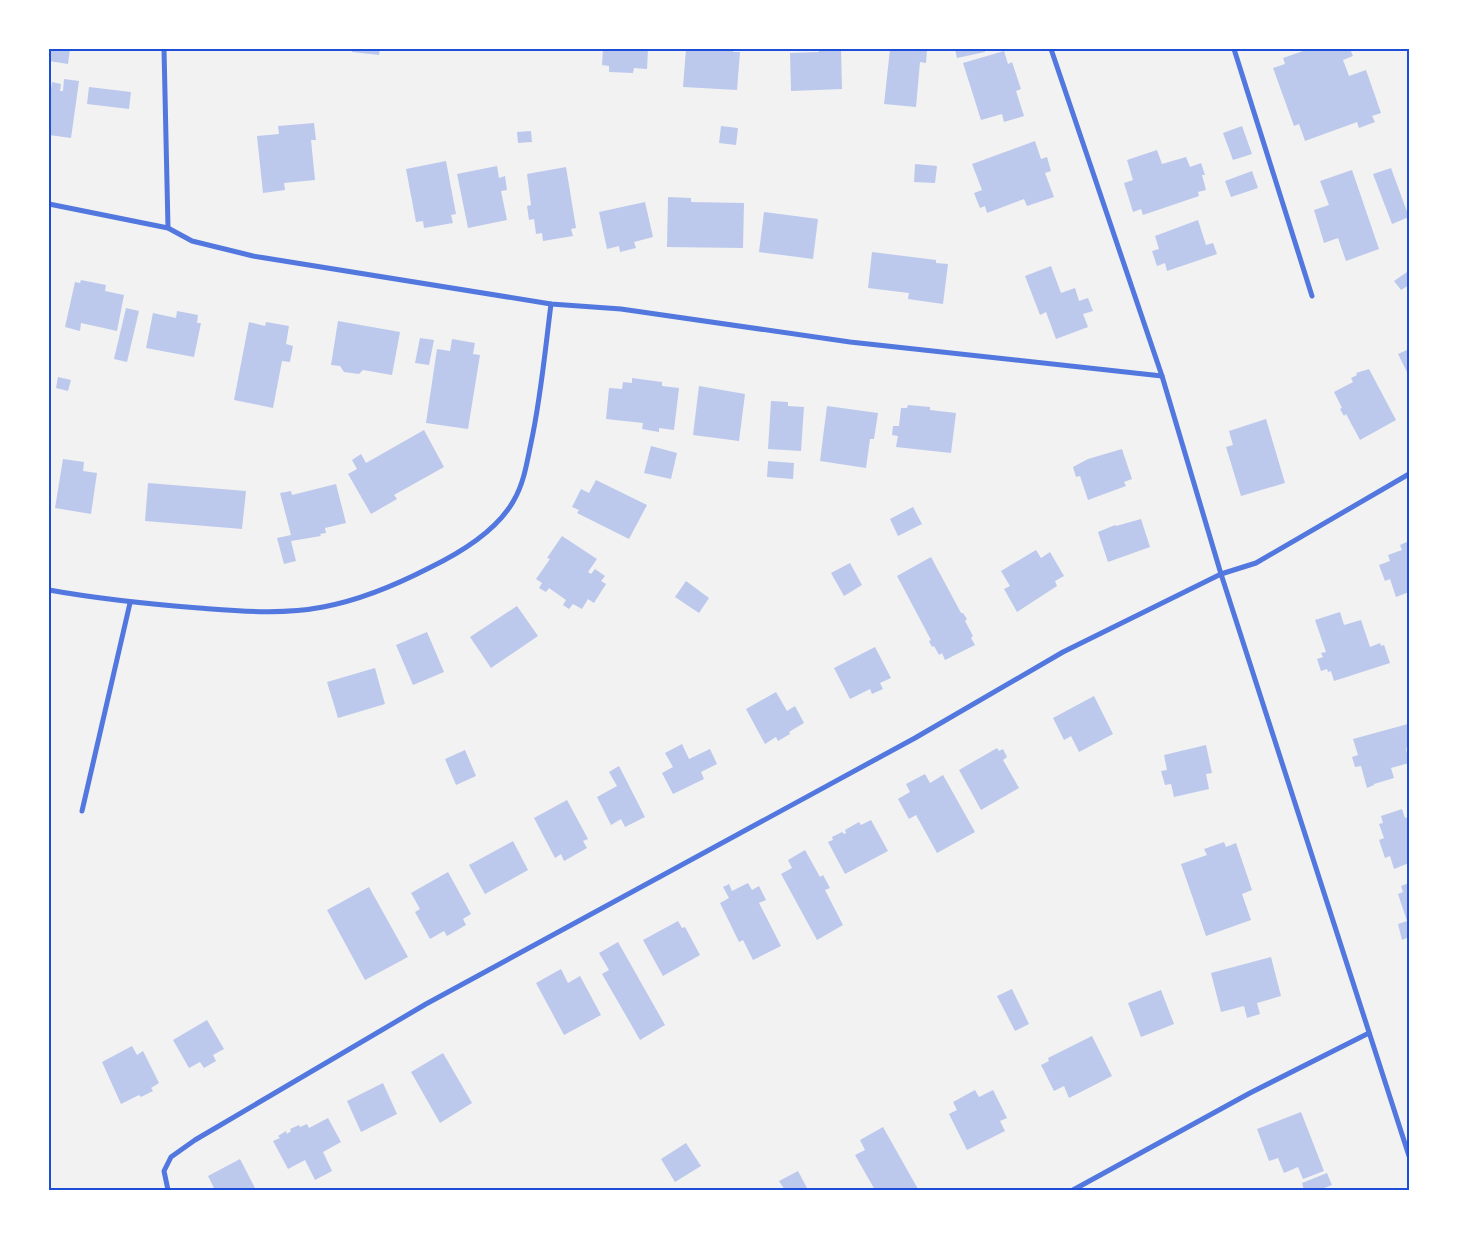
<svg xmlns="http://www.w3.org/2000/svg" width="1458" height="1239" font-family="Cabin,sans-serif">
<style>
.building{fill:#bdc9ec}
.lines{fill:none;stroke-linecap:round;stroke-linejoin:round}
.minor{stroke:#5277de;stroke-width:5}
.neatline{fill:none;stroke:#1d4ed8;stroke-width:2}
</style>
<rect width="100%" height="100%" fill="#f2f2f2"/>
<g class="building">
<polygon points="49,49 70,49 68,64 49,61"/>
<polygon points="352,49 380,49 379,55 352,52"/>
<polygon points="603,49 648,49 647,69 634,68 633,73 609,72 609,66 602,65"/>
<polygon points="686,49 733,49 733,52 740,52 737,90 683,87"/>
<polygon points="819,49 841,49 842,89 791,91 790,53 819,52"/>
<polygon points="890,49 927,49 926,63 920,62 916,107 884,104"/>
<polygon points="955,49 984,49 985,52 957,58"/>
<polygon points="1309,49 1350,49 1353,56 1343,60 1349,76 1366,70 1381,113 1372,116 1375,122 1359,128 1357,122 1305,141 1299,124 1294,126 1273,68 1285,64 1283,58"/>
<polygon points="1004,51 1008,64 1012,62 1021,89 1016,91 1024,116 1004,122 1002,114 981,120 963,63"/>
<polygon points="64,79 79,81 71,138 49,135 49,89 51,89 52,82 61,84 60,91 63,91"/>
<polygon points="89,87 131,92 129,109 87,104"/>
<polygon points="314,123 316,140 311,140 315,180 284,183 285,190 263,193 257,136 279,134 278,126"/>
<polygon points="721,126 738,128 736,145 719,143"/>
<polygon points="1242,126 1252,154 1233,160 1223,133"/>
<polygon points="531,131 532,142 518,143 517,132"/>
<polygon points="1035,141 1041,159 1047,157 1051,171 1045,173 1054,197 1027,206 1024,199 987,213 985,206 980,208 974,193 982,190 972,164"/>
<polygon points="1157,150 1162,164 1186,157 1190,167 1201,163 1205,175 1202,175 1206,190 1198,192 1199,196 1143,215 1141,209 1133,212 1124,183 1133,180 1127,160"/>
<polygon points="446,161 456,214 451,215 453,223 424,228 423,221 416,222 406,169"/>
<polygon points="915,164 937,166 935,183 914,182"/>
<polygon points="497,166 499,178 505,176 507,190 501,191 507,220 468,228 457,174"/>
<polygon points="566,167 576,228 571,229 573,236 543,241 542,233 536,234 534,219 529,220 527,206 531,205 527,174"/>
<polygon points="1391,168 1409,217 1392,224 1373,174"/>
<polygon points="1352,170 1379,249 1346,261 1338,238 1324,243 1314,210 1329,205 1320,181"/>
<polygon points="1252,171 1258,188 1231,197 1225,181"/>
<polygon points="668,197 691,198 691,202 744,203 743,248 667,247"/>
<polygon points="645,202 653,237 634,242 636,248 620,252 619,246 607,249 599,212"/>
<polygon points="764,212 818,219 813,259 759,252"/>
<polygon points="1198,220 1206,245 1213,243 1217,254 1167,271 1165,263 1157,266 1152,251 1159,249 1155,236"/>
<polygon points="872,252 936,260 936,263 948,264 943,304 908,299 909,293 868,288"/>
<polygon points="1051,266 1061,293 1075,288 1079,301 1088,298 1093,311 1083,314 1088,327 1056,339 1046,312 1040,315 1025,276"/>
<polygon points="1407,272 1409,276 1409,285 1401,290 1394,281"/>
<polygon points="81,280 106,285 105,291 124,295 117,331 81,323 80,331 65,327 75,282 80,283"/>
<polygon points="126,308 139,311 127,362 114,359"/>
<polygon points="177,311 198,315 197,323 201,323 194,357 146,348 153,313 176,318"/>
<polygon points="338,321 400,332 392,375 363,370 359,374 344,372 340,366 331,365"/>
<polygon points="249,322 265,326 266,322 289,326 286,344 293,346 290,362 282,361 273,408 234,400"/>
<polygon points="420,338 434,340 429,365 415,363"/>
<polygon points="452,339 475,343 473,354 480,355 468,429 426,423 437,349 450,351"/>
<polygon points="1409,349 1409,376 1398,354"/>
<polygon points="1369,369 1396,420 1360,440 1346,414 1344,416 1340,409 1342,408 1334,392 1353,382 1351,378 1357,375 1356,373"/>
<polygon points="58,377 71,380 68,391 56,388"/>
<polygon points="632,378 662,382 662,386 679,388 674,430 659,428 659,432 642,429 643,423 606,419 609,388 622,389 623,382 632,383"/>
<polygon points="699,386 745,394 739,441 693,435"/>
<polygon points="771,401 788,402 788,406 804,407 801,451 768,449"/>
<polygon points="908,405 930,407 930,410 956,413 951,453 896,447 898,436 892,435 893,426 899,426 901,408 907,408"/>
<polygon points="827,406 878,413 874,439 870,439 866,468 820,461"/>
<polygon points="1266,419 1285,483 1241,496 1226,447 1233,445 1229,431"/>
<polygon points="424,430 444,467 394,495 397,499 371,514 348,474 357,469 352,460 361,454 366,463"/>
<polygon points="651,446 677,453 671,479 644,473"/>
<polygon points="1122,449 1132,479 1124,482 1126,486 1088,500 1080,476 1076,477 1073,467 1088,459"/>
<polygon points="63,459 84,462 83,471 97,473 91,514 55,508"/>
<polygon points="768,461 794,463 793,479 767,477"/>
<polygon points="596,480 647,505 629,539 577,513 579,510 572,507 581,489 589,493"/>
<polygon points="148,483 246,491 242,529 145,521"/>
<polygon points="336,484 346,523 325,528 326,533 320,534 321,536 291,541 296,561 284,564 277,538 291,535 280,493 291,491 292,495"/>
<polygon points="913,507 922,524 898,536 890,519"/>
<polygon points="1141,519 1150,547 1108,562 1098,532 1115,525 1116,526"/>
<polygon points="562,536 597,559 588,572 591,574 595,569 605,576 601,581 606,584 594,603 588,599 582,609 573,604 569,609 563,605 566,600 549,588 546,592 539,588 542,583 536,579 550,559 547,558"/>
<polygon points="1409,541 1409,592 1396,597 1390,579 1385,581 1379,565 1390,561 1388,555 1402,550 1400,545"/>
<polygon points="1036,550 1041,558 1050,552 1064,576 1055,581 1057,586 1017,612 1004,589 1010,586 1001,571"/>
<polygon points="931,557 961,613 963,613 967,619 965,621 973,636 971,638 975,645 945,660 942,653 939,655 934,646 932,647 929,641 931,640 897,576"/>
<polygon points="850,563 862,585 844,596 831,573"/>
<polygon points="686,581 709,598 699,613 675,597"/>
<polygon points="517,606 538,636 491,668 470,637"/>
<polygon points="1340,612 1344,625 1361,620 1370,647 1380,643 1381,646 1384,645 1390,663 1334,681 1331,671 1328,672 1327,669 1321,671 1317,659 1323,657 1321,653 1326,652 1315,620"/>
<polygon points="427,632 444,672 413,685 396,645"/>
<polygon points="875,647 891,678 880,683 883,689 872,694 870,689 850,699 834,668"/>
<polygon points="375,668 385,704 338,718 327,682"/>
<polygon points="776,692 787,711 795,706 804,723 789,732 790,734 778,741 776,737 765,744 746,709"/>
<polygon points="1094,696 1113,734 1079,752 1071,736 1064,740 1053,718"/>
<polygon points="1408,724 1409,747 1406,748 1409,763 1391,768 1394,778 1374,784 1374,785 1367,788 1361,766 1355,767 1352,757 1358,755 1353,739"/>
<polygon points="682,744 689,759 710,749 717,764 701,772 704,779 673,794 662,773 673,767 665,753"/>
<polygon points="1206,745 1212,773 1206,774 1209,789 1174,797 1171,784 1165,785 1161,771 1167,770 1164,755"/>
<polygon points="997,748 999,751 1003,749 1007,757 1003,760 1019,788 981,810 959,770"/>
<polygon points="465,750 476,776 456,785 445,759"/>
<polygon points="619,766 645,817 625,827 621,819 611,825 597,797 617,786 609,772"/>
<polygon points="925,774 930,783 943,775 975,832 937,853 916,815 909,819 898,799 910,792 906,784"/>
<polygon points="567,800 588,839 583,841 587,848 564,861 561,854 555,858 534,818"/>
<polygon points="1402,809 1405,818 1409,817 1409,863 1394,869 1390,856 1385,858 1379,840 1384,838 1379,824 1383,823 1381,816"/>
<polygon points="871,820 888,851 845,874 828,842 833,840 832,837 842,832 844,834 846,833 845,830 859,822 861,825"/>
<polygon points="513,841 528,870 485,894 469,865"/>
<polygon points="1224,842 1226,847 1236,843 1252,890 1242,894 1251,920 1206,936 1181,864 1207,855 1204,849"/>
<polygon points="805,850 820,877 823,875 830,888 825,890 843,925 817,940 781,874 792,868 788,860"/>
<polygon points="448,872 471,914 463,919 466,925 447,936 444,931 430,939 415,912 420,909 411,893"/>
<polygon points="748,883 752,890 759,886 766,900 759,903 781,946 753,960 743,940 739,942 720,903 729,898 723,887 729,884 732,891"/>
<polygon points="1409,883 1409,937 1402,940 1398,924 1407,921 1398,894 1403,892 1401,886"/>
<polygon points="369,887 408,957 365,980 327,910"/>
<polygon points="678,921 682,928 685,927 700,955 663,976 643,940"/>
<polygon points="618,942 665,1025 640,1040 602,974 609,970 599,953"/>
<polygon points="1271,957 1281,996 1257,1003 1260,1014 1247,1018 1244,1006 1221,1012 1211,973"/>
<polygon points="561,969 568,983 580,976 601,1015 564,1035 536,983"/>
<polygon points="1012,989 1029,1024 1015,1031 997,996"/>
<polygon points="1161,990 1174,1024 1141,1037 1128,1003"/>
<polygon points="207,1020 224,1049 213,1055 216,1061 204,1068 200,1062 189,1068 173,1040"/>
<polygon points="1092,1036 1112,1076 1069,1098 1064,1086 1054,1091 1041,1065 1049,1061 1048,1058"/>
<polygon points="132,1046 137,1055 143,1051 159,1083 151,1088 153,1091 141,1097 139,1095 121,1104 102,1062"/>
<polygon points="443,1053 472,1103 440,1123 411,1072"/>
<polygon points="383,1083 397,1114 361,1132 347,1101"/>
<polygon points="975,1090 979,1097 993,1090 1007,1118 1000,1121 1005,1131 967,1150 949,1114 957,1110 953,1102"/>
<polygon points="1301,1112 1324,1171 1303,1179 1298,1167 1284,1173 1278,1158 1269,1161 1257,1129"/>
<polygon points="328,1118 341,1142 323,1152 332,1171 315,1180 305,1160 288,1169 273,1141 280,1138 278,1136 286,1131 287,1134 291,1131 290,1129 299,1125 300,1127 307,1124 309,1128"/>
<polygon points="883,1127 918,1189 917,1190 875,1190 855,1155 865,1150 860,1140"/>
<polygon points="686,1143 701,1166 675,1182 661,1159"/>
<polygon points="240,1159 256,1190 215,1190 208,1176"/>
<polygon points="798,1171 808,1190 785,1190 779,1181"/>
<polygon points="1327,1173 1332,1185 1319,1190 1304,1190 1302,1183"/>
</g>
<g class="lines">
<g class="minor">
<polyline points="164,49 168,228"/>
<polyline points="1051,49 1162,376 1221,574 1409,1156"/>
<polyline points="1234,49 1312,296"/>
<polyline points="49,204 168,228 192,241 253,256 551,304 621,309 850,342 1162,376"/>
<path d="M49 590C99 599 148 604 199 608 240 611 282 615 323 607 360 600 396 585 429 568 460 553 497 531 514 500 524 483 527 462 531 443 541 397 545 351 551 304"/>
<polyline points="82,811 130,603"/>
<polyline points="168,1190 164,1171 171,1157 195,1140 426,1004 915,738 1063,652 1221,574 1256,563 1409,474"/>
<polyline points="1073,1190 1250,1093 1369,1033"/>
</g>
</g>
<rect width="1458" height="1239" fill="none" stroke="#ffffff" stroke-width="100"/>
<rect x="50" y="50" width="1358" height="1139" class="neatline"/>
</svg>
